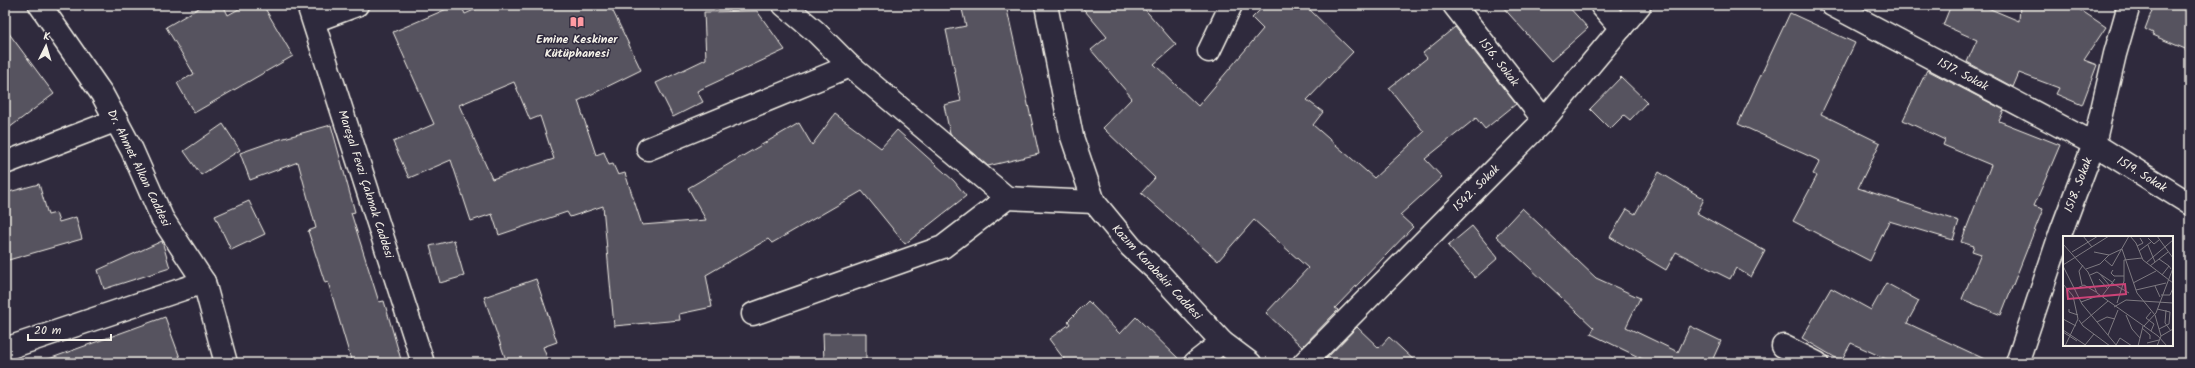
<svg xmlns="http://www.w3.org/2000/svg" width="2195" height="368" font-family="Kalam,sans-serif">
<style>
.building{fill:#56525f;stroke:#f4f1e8;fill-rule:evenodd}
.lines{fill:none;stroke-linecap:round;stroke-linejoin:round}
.minor-casing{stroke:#f4f1e8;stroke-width:25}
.minor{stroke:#2f2a3d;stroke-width:22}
.labels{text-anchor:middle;stroke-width:3;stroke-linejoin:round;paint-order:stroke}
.poi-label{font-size:12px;font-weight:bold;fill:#f4f1e8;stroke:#2f2a3d}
.street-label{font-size:12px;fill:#f4f1e8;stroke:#2f2a3d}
.inset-road{fill:none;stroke:#7e7a81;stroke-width:1}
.view{fill:#cc4377;fill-opacity:0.15;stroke:#cc4377;stroke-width:2}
.inset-edge{fill:none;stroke:#f4f1e8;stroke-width:2}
</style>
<rect width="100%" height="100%" fill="#2f2a3d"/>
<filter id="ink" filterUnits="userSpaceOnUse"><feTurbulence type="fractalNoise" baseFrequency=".025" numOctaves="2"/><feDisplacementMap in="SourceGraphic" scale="8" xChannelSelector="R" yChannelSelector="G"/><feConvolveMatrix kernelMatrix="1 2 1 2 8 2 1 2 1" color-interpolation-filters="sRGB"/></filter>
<g filter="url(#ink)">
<g class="building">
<polygon points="204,5 223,5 228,15 246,5 263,5 293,56 194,113 177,83 194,74 166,27"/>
<path d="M456 5H461L465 14 485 5H610L641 70 578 101 596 155 604 152 609 165 613 164 618 175 625 173 642 225 706 220 688 188 799 123 812 145 835 114 881 148 897 130 954 181 966 196 905 244 862 191 772 243 768 239 706 275 712 307 679 314 680 320 614 326 603 206 570 217 567 212 499 235 492 214 471 221 451 160 409 178 393 142 434 124 393 32ZM514 82 530 120 540 116 554 159 492 179 459 105Z"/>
<polygon points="961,5 1006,5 1039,154 988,166 950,134 944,105 961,101 946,30 966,26"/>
<polygon points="1080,5 1141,5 1176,45 1154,64 1198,106 1263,29 1252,18 1265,5 1305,5 1353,52 1307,100 1323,112 1313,125 1374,178 1424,132 1389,88 1427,58 1423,53 1455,27 1516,104 1485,129 1476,118 1425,159 1442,177 1400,215 1413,227 1335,308 1338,310 1302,347 1266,313 1308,268 1254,220 1218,261 1141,193 1155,178 1103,128 1132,98 1091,50 1107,37"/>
<polygon points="1501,5 1567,5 1588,28 1551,61"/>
<polygon points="1951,5 1981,5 2019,21 2020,5 2073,5 2106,27 2084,60 2097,65 2082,105 2056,94 2059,88 2019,73 2013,87 1967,62 1977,40 1943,25"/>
<polygon points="2154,5 2190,5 2190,51 2152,35 2153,33 2145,29"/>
<polygon points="757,11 785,50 697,91 703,102 673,117 656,83 706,59 704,12"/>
<polygon points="1790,13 1855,43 1821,114 1880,143 1858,188 1959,221 1953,240 1889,221 1870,261 1793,221 1817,176 1813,174 1820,161 1738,124"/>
<polygon points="5,28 54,94 5,131"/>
<polygon points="1927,70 2004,110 1999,121 2060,145 2034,206 2043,209 2001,315 1962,299 1981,254 1972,251 1974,246 1961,242 1991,165 1943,145 1945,140 1903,120"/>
<polygon points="1621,77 1647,102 1630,120 1624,115 1610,129 1590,109"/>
<polygon points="223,124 240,150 201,175 184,151"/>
<polygon points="331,125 355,212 351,213 379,302 384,301 402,363 352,363 328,282 325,283 308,231 316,228 298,162 250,180 240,153 277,140"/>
<polygon points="1659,172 1704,199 1697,213 1765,251 1751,277 1736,268 1730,279 1676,252 1666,270 1610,237 1627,209 1635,214"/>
<polygon points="39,184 48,215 56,213 59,222 76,217 82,239 5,261 5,193"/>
<polygon points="249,201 265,234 231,250 215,216"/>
<polygon points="1522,208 1596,278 1640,298 1626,327 1678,352 1690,326 1721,341 1711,363 1651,363 1591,334 1594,328 1496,236"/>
<polygon points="1472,226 1498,258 1475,278 1448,246"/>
<polygon points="454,240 464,276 440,283 430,246"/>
<polygon points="162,241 170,268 104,289 98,270"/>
<polygon points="536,279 557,342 543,347 549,363 507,363 484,297"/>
<polygon points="1886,283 1919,301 1907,323 1993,363 1895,363 1851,343 1841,361 1802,338 1831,288 1871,310"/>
<polygon points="1088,301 1120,334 1136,317 1183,363 1067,363 1049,339 1070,324 1068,321"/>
<polygon points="165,317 182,363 46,363 46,360"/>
<polygon points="1357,327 1379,348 1389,337 1417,363 1322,363"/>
<polygon points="823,333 866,333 866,363 824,363"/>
</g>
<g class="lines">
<g class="minor-casing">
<g id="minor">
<polyline points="40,5 102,94 132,150 162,218 204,282 226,363"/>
<polyline points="308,5 423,363"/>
<polyline points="784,5 816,32 850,66 1007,198 1094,202"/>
<polyline points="1046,5 1072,137 1094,202 1131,247 1157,271 1222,342 1250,363"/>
<polyline points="1454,5 1544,120"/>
<polyline points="1601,5 1621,28"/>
<polyline points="1832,5 2094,144 2190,204"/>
<polyline points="314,21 357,5"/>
<polyline points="1209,51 1231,5"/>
<polyline points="648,149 850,66"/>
<polyline points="5,163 117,120"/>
<polyline points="753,314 943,247 1007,198"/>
<polyline points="1783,346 1817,363"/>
<polyline points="5,349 204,282"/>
<polyline points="1195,363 1222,342"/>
<polyline points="1304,363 1544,120 1640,5"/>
<polyline points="2017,363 2061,232 2094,144 2115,54 2129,5"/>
</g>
</g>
<use href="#minor" class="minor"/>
</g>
</g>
<defs>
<g id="library-bare" transform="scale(1.08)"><path d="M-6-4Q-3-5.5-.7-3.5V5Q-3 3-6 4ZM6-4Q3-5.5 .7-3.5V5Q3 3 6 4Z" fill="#ff9aa2" stroke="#2f2a3d" stroke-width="2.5" paint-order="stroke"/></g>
</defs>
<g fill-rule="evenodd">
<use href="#library-bare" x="577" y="22"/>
</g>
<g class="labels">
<g class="poi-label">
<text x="577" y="43">Emine Keskiner<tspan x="577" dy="14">Kütüphanesi</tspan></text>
</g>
<g class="street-label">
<text transform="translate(1499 62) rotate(52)" y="4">1516. Sokak</text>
<text transform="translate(1963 74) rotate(28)" y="4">1517. Sokak</text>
<text transform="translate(139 168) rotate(64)" y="4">Dr. Ahmet Alkan Caddesi</text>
<text transform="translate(2142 174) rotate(32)" y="4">1519. Sokak</text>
<text transform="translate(366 184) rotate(72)" y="4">Mareşal Fevzi Çakmak Caddesi</text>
<text transform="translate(2078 185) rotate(-69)" y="4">1518. Sokak</text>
<text transform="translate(1476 188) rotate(-45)" y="4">1542. Sokak</text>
<text transform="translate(1157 272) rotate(47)" y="4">Kazım Karabekir Caddesi</text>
</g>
</g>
<g transform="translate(2063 236)">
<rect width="110" height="110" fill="#2f2a3d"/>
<path class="inset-road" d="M20 0 29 11M67 0 73 7 80 24 110 47M94 0 110 22M85 2 91 8 96 4M0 8 25 36 34 57 95 100 104 110M85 9 92 26M74 10 80 7 77 2M59 13 74 57 92 79 98 100M76 15 88 6M9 16 35 0M31 16 46 19M41 23 49 30 66 0M96 23 106 30M83 27 110 4M0 29 46 0M0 30 19 68 54 110M87 30 105 16M23 33 37 28 46 19 59 13M50 34 48 37 51 40H61M37 38 47 50M27 39 34 36 49 46M99 39 106 30 108 33M36 43 45 53M49 47 66 57M70 47 93 35M0 48 10 60 15 83 2 110M19 49 16 35 20 29M92 50 97 61M12 53 21 49 33 56M73 54 103 47M98 59H107L110 52M39 60 52 43M18 66 37 59M54 67 61 45V24L79 22M51 71 63 64 110 67M6 73V76L15 79M94 73 107 76 106 88 96 93M103 74 102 87 108 95M63 79 69 93 77 102M0 83 13 90M16 84 20 90 47 110M34 86 44 81 52 83M18 88 45 65M81 90 93 77 110 32M79 92 87 99V103M0 94 24 110M88 95 91 88 83 82 88 76M0 96 14 105M45 99 55 74M84 107 96 104M22 109 31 98M53 109 57 102 69 110M75 110 80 90M94 110 98 100 110 93"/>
<path class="view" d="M62 48 63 58 5 63 4 53Z"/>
<rect width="110" height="110" class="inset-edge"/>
</g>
<rect width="2195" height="368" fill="none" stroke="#2f2a3d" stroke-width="20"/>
<rect x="10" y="10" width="2175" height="348" fill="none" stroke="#f4f1e8" stroke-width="1.5" filter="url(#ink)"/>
<g transform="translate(46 46) rotate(5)" stroke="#2f2a3d" stroke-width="3" paint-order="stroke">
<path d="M0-3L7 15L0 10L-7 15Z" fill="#f4f1e8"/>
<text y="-6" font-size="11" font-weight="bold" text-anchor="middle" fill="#f4f1e8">K</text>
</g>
<path d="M28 334v6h83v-6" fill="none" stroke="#f4f1e8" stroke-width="2"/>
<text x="34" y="334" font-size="12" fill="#f4f1e8" stroke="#2f2a3d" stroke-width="3" paint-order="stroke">20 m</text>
</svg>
